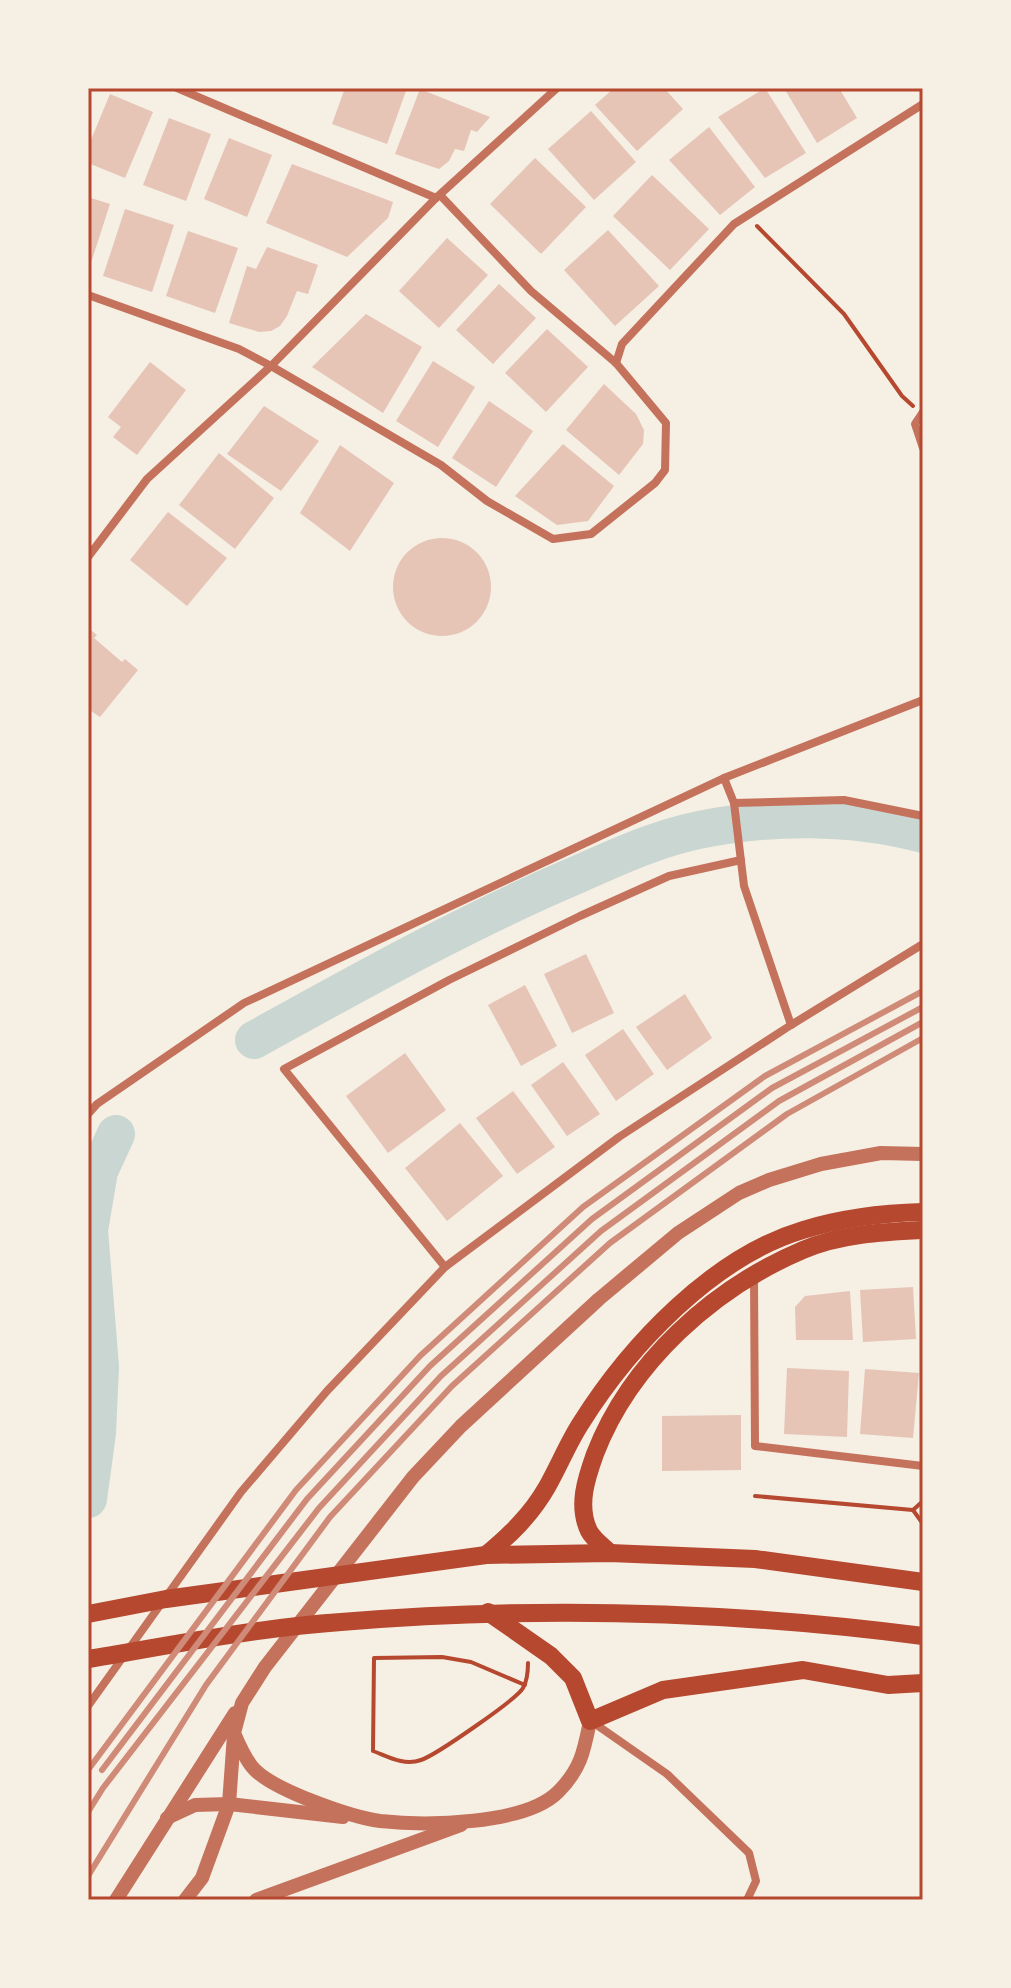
<svg xmlns="http://www.w3.org/2000/svg" width="1011" height="1988" font-family="'DM Sans',sans-serif">
<style>
.lines{fill:none;stroke-linecap:round;stroke-linejoin:round}
.river{stroke:#c9d6d2;stroke-width:38}
.building{fill:#e6c5b7}
.path{stroke:#b5482f;stroke-width:4}
.minor{stroke:#c5725c;stroke-width:8}
.tertiary{stroke:#c5725c;stroke-width:14}
.primary{stroke:#b5482f;stroke-width:18}
.trunk{stroke:#b5482f;stroke-width:18}
.rail{stroke:#cf8b77;stroke-width:6}
.neatline{fill:none;stroke:#b5482f;stroke-width:3}
</style>
<rect width="100%" height="100%" fill="#f6efe4"/>
<g class="lines">
<g class="river">
<path d="M254 1040C359 982 464 923 574 876 615 858 655 839 699 830 771 815 852 815 923 834"/>
<polyline points="88,1499 97,1433 100,1367 89,1230 99,1171 116,1134"/>
</g>
</g>
<g class="building">
<polygon points="345,88 407,88 387,144 332,124"/>
<polygon points="614,88 664,88 683,109 637,151 595,105"/>
<polygon points="765,88 806,153 765,178 718,117"/>
<polygon points="784,88 839,88 857,118 817,143"/>
<polygon points="420,89 490,117 477,132 471,130 464,151 455,149 449,161 439,169 395,154"/>
<polygon points="110,94 153,112 125,178 88,163 88,147"/>
<polygon points="591,111 636,162 594,200 548,149"/>
<polygon points="169,118 211,134 186,201 143,185"/>
<polygon points="709,127 755,187 720,215 669,160"/>
<polygon points="229,138 272,155 247,217 204,199"/>
<polygon points="535,158 586,207 541,254 490,204"/>
<polygon points="292,164 393,202 388,218 347,257 266,223"/>
<polygon points="652,175 709,229 670,270 613,216"/>
<polygon points="88,197 110,204 89,269 88,269"/>
<polygon points="125,209 174,225 152,292 103,276"/>
<polygon points="608,230 659,286 615,326 564,270"/>
<polygon points="188,231 238,248 215,313 166,296"/>
<polygon points="447,238 488,275 439,328 399,291"/>
<polygon points="267,247 318,265 308,294 297,291 287,316 280,326 271,331 259,332 229,323 247,266 256,269"/>
<polygon points="499,284 536,318 493,364 456,330"/>
<polygon points="366,314 422,347 383,413 312,367"/>
<polygon points="547,329 588,367 546,412 505,373"/>
<polygon points="433,361 475,387 438,447 396,421"/>
<polygon points="150,362 186,390 137,455 113,437 121,427 108,417"/>
<polygon points="604,384 636,414 644,430 643,444 619,475 566,430"/>
<polygon points="489,401 533,431 496,487 452,458"/>
<polygon points="264,406 319,441 281,491 227,454"/>
<polygon points="563,444 614,486 588,521 557,525 515,496"/>
<polygon points="340,445 394,483 350,551 300,513"/>
<polygon points="219,453 274,498 235,549 179,505"/>
<polygon points="168,512 227,558 187,606 130,560"/>
<circle cx="442" cy="587" r="49"/>
<polygon points="88,628 97,635 94,638 122,662 125,659 138,670 100,717 88,709"/>
<polygon points="586,954 614,1013 572,1033 544,974"/>
<polygon points="525,985 557,1046 521,1066 488,1005"/>
<polygon points="685,994 712,1038 667,1070 636,1027"/>
<polygon points="623,1029 654,1074 616,1101 585,1055"/>
<polygon points="405,1053 446,1110 388,1153 346,1096"/>
<polygon points="563,1062 600,1114 567,1136 531,1085"/>
<polygon points="513,1091 555,1147 517,1174 476,1118"/>
<polygon points="460,1123 503,1176 447,1221 405,1168"/>
<polygon points="913,1287 916,1339 863,1342 860,1290"/>
<polygon points="850,1291 853,1340 796,1340 795,1307 805,1296"/>
<polygon points="787,1368 849,1371 847,1437 784,1434"/>
<polygon points="865,1369 919,1373 913,1438 860,1434"/>
<polygon points="741,1415 741,1470 662,1471 662,1416"/>
</g>
<g class="lines">
<g class="path">
<polyline points="757,226 844,314 902,396 913,406"/>
<polyline points="755,1496 913,1510"/>
<polyline points="923,1501 913,1510 923,1524"/>
<path d="M525 1685 471 1662 442 1657 374 1658 373 1751C389 1757 404 1766 421 1760 436 1755 517 1699 523 1688 527 1681 528 1671 528 1663"/>
</g>
<g class="minor">
<polyline points="177,88 436,198"/>
<polyline points="88,295 239,349 271,366 441,465 487,501 553,539 591,534 655,483 665,470 666,423 616,363 531,291 440,195"/>
<polyline points="616,363 622,344 734,224 923,104"/>
<polyline points="923,412 915,424 923,448"/>
<polyline points="88,557 147,479 271,366 436,198 557,88"/>
<polyline points="724,778 734,803 744,886 791,1025"/>
<polyline points="734,803 844,800 923,816"/>
<polyline points="88,1114 97,1104 244,1003 724,778 923,700"/>
<polyline points="445,1267 284,1069 449,980 580,916 669,876 741,860"/>
<polyline points="754,1276 755,1446 923,1466"/>
<polyline points="88,1706 241,1492 327,1391 445,1267 619,1137 791,1025 923,944"/>
<polyline points="591,1721 667,1774 749,1853 756,1881 747,1900"/>
</g>
<g class="tertiary">
<path d="M590 1721C584 1751 581 1769 558 1792 525 1825 425 1826 380 1821 351 1817 276 1791 255 1770 246 1761 239 1745 234 1733L242 1703 265 1667 413 1477 461 1426 599 1299 678 1233 739 1193 769 1180 821 1164 881 1153 923 1154"/>
<polyline points="167,1818 195,1805 229,1804 343,1817"/>
<polyline points="116,1900 235,1713"/>
<polyline points="185,1900 202,1878 229,1804 234,1735"/>
<polyline points="256,1900 461,1825"/>
</g>
<g class="primary">
<path d="M610 1553C604 1547 593 1539 589 1531 577 1506 586 1479 595 1454 630 1363 713 1288 803 1250 840 1234 883 1232 923 1230"/>
<path d="M486 1555C510 1535 531 1515 547 1487 559 1466 568 1443 581 1423 630 1345 713 1257 803 1230 842 1218 882 1213 923 1212"/>
</g>
<g class="trunk">
<polyline points="488,1612 551,1656 573,1678 590,1721 663,1690 803,1670 888,1685 923,1683"/>
<polyline points="88,1614 166,1599 486,1555 610,1553 755,1559 923,1582"/>
<path d="M88 1659C172 1645 256 1628 341 1622 533 1606 731 1611 923 1636"/>
</g>
<g class="rail">
<polyline points="88,1770 296,1490 420,1356 583,1207 765,1076 923,991"/>
<polyline points="102,1770 307,1499 430,1366 592,1219 772,1088 923,1007"/>
<polyline points="88,1812 103,1788 319,1508 441,1376 601,1231 779,1101 923,1022"/>
<polyline points="88,1876 206,1685 330,1517 452,1386 610,1243 787,1114 923,1038"/>
</g>
</g>
<rect width="1011" height="1988" fill="none" stroke="#f6efe4" stroke-width="180"/>
<rect x="90" y="90" width="831" height="1808" class="neatline"/>
</svg>
